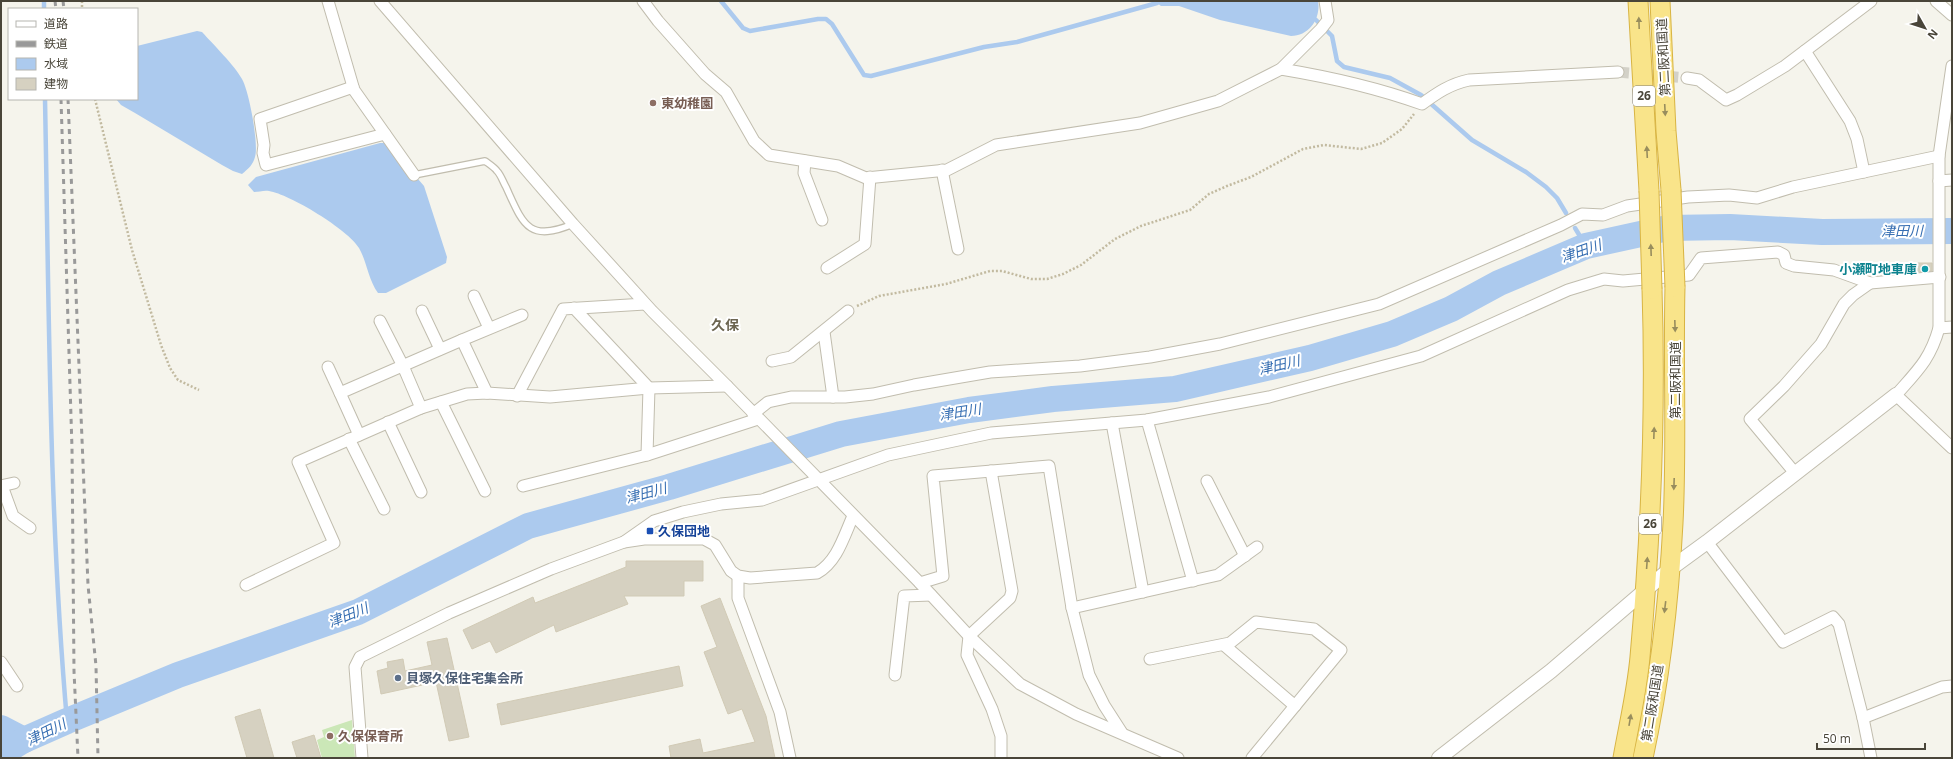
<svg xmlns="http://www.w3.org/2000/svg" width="1953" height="759" font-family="'Open Sans','Noto Sans JP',sans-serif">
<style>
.green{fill:#cbe7b7}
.water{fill:#accaee}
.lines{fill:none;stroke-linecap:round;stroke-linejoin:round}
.stream{stroke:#accaee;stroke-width:4.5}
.river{stroke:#accaee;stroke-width:26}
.building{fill:#d6d1c1;stroke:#d1cab5}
.minor-tunnel{stroke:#d3d1c8;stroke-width:11;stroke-dasharray:11 5.5;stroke-linecap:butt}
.service-casing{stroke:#c1bdae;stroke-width:8}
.minor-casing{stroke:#c1bdae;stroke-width:13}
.tertiary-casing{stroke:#c1bdae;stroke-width:16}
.trunk-casing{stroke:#d8b443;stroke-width:21}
.path{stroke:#c2baa0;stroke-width:2.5;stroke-dasharray:2 2;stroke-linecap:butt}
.service{stroke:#fff;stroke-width:5.5}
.minor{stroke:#fff;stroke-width:11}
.tertiary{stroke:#fff;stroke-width:14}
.trunk{stroke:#f9e48a;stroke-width:19}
.rail{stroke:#999;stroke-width:3;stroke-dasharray:5 5;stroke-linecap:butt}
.trunk-bridge-casing{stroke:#d8b443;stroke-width:21;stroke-linecap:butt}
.trunk-bridge{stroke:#f9e48a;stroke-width:19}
.oneway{fill:#988d5d}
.education-dot{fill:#8d6e63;stroke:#fff;stroke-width:1.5}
.culture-dot{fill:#0f9aa8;stroke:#fff;stroke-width:1.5}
.transit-dot{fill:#1a4fb4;stroke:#fff;stroke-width:1.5}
.service-dot{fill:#5c6f8a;stroke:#fff;stroke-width:1.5}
.labels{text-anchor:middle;stroke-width:4;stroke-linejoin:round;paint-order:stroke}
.shield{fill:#fff;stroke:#807d74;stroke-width:1}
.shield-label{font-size:12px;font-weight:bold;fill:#494539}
.street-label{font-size:13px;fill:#494539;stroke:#fff}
.education-label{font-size:13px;font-weight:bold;fill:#785e54;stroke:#fff;text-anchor:start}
.culture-label{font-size:13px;font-weight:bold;fill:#0d838f;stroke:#fff;text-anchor:end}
.transit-label{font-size:13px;font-weight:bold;fill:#164399;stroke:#fff;text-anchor:start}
.service-label{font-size:13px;font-weight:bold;fill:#4e5e75;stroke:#fff;text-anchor:start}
.water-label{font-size:14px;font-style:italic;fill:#366eb2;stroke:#fff}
.neighbourhood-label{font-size:14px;font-weight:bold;fill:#6c6551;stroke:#fff}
</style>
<rect width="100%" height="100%" fill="#f5f4ec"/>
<polygon class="green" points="352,720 355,758 322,758 317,740 324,737 322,730"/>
<g class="water">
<path d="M1160 1H1318C1321 18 1310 36 1291 36L1220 20 1179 6H1161L1157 3Z"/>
<path d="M197 31 202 32C213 44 235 66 242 79 249 91 259 144 255 157 253 165 248 169 242 174L233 171 222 165 135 113 121 105 116 99H137V46Z"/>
<path d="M380 143H385L410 179H418L424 186 447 257 446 263 386 293H378C368 279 367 262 359 248 349 230 289 194 269 191 264 190 259 192 254 192L248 185 256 177Z"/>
</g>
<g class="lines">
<g class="stream">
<polyline points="44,1 44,9"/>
<polyline points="721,1 743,28 750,31 818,19 826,19 832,24 864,75 871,76 984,47 1017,42 1157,3"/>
<polyline points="1316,20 1332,36 1337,61 1344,67 1390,78 1421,95 1472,140 1526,172 1546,187 1557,198 1566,213"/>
<path d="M45 99C49 306 49 515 67 721"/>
<polyline points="1575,228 1586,246"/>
</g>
<g class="river">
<polyline points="1,728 24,740"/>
<polyline points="1,754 24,740 67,721 178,675 358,612 528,526 669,487 841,434 969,410 1053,399 1175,389 1310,358 1392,334 1451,309 1499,283 1586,246 1668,228 1730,227 1822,232 1952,231"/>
</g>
</g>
<g class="building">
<polygon points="1916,263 1932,263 1932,271 1916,272"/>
<polygon points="626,561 703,561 703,581 684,581 684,596 624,596 628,604 556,632 554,625 496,653 490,641 472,649 463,630 533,597 535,603 626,567"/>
<polygon points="720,598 766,716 775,758 671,758 669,746 700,739 703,753 755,742 742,709 728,714 704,652 717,647 701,606"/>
<polygon points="447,638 469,737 449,741 436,682 381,694 377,671 388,668 387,662 403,659 405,671 432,665 427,642"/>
<polygon points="679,666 683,686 501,725 497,704"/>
<polygon points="260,709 274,758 247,758 235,717"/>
<polygon points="314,735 321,758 297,758 292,742"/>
</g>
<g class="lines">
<polyline class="minor-tunnel" points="1618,72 1687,78"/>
<g class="service-casing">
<path id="service" d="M414 175 485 161C489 164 494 167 497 171 501 175 503 182 506 187 523 224 528 243 573 224"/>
</g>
<g class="minor-casing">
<g id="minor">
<polyline points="328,1 354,90 414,175"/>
<polyline points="380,1 573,224 652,311 727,386 920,583 969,636 1020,684 1076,714 1178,758"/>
<polyline points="643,1 658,21 705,74 726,92 754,141 769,155 838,166 866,178 947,170 996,145 1140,123 1218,101 1281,69 1321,29 1328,20 1325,1"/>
<polyline points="1936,1 1952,15"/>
<polyline points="1805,51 1850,121 1857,139 1864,172"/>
<path d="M1952 66 1939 156V328C1930 360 1917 371 1896 395L1952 448"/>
<path d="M1281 69C1329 77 1375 87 1422 104 1437 93 1450 84 1469 80L1618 72"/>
<polyline points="1687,78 1699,80 1726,100 1737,95 1785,66 1871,1"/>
<polyline points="353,87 260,119 264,145 263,153 266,165 385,134"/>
<polyline points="805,161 804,173 822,220"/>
<polyline points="942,170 958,249"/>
<polyline points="1939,181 1952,180"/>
<polyline points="827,268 865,244 870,177"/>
<polyline points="474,296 489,328"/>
<polyline points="574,308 649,388 647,455"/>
<polyline points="422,311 440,349"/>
<polyline points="380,321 403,366 421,408"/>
<polyline points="1939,328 1952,327"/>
<polyline points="824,332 833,397"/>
<polyline points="772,361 791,357 848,311"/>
<polyline points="328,367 340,393"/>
<polyline points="487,393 462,340 522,315"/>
<polyline points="517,396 563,309 645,304"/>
<polyline points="441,402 485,491"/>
<polyline points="753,414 768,402 791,397 845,397 873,394 914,385 990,372 1080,366 1150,357 1220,344 1379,304 1561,225 1582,214 1603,215 1627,206 1688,197 1729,195 1757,198 1793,187 1939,156"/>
<polyline points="1147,420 1193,581"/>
<polyline points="388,422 421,492"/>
<polyline points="1112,423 1143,592"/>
<polyline points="359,435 340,393 462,340"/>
<polyline points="349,439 384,509"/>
<polyline points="991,471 1012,591 1010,598 969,636 967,655 992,709 1001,736 1001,758"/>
<polyline points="1795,473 1750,419 1784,386 1821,344 1844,304 1853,295 1870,283"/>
<polyline points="1207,481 1245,556"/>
<polyline points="1,486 14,483"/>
<polyline points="2,486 13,516 30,528"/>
<polyline points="523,486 647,455 758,419"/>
<polyline points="624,542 654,521 683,512 721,504 762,500 888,455 991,433 1147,420 1269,397 1421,356 1568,290 1604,279 1623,281 1689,275 1701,258 1778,252 1784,255 1786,263 1794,266 1834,270 1870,283 1940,277"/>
<polyline points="1707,542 1783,642 1833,617 1839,624 1863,718 1871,758"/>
<polyline points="738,576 738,598 780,712 790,758"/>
<polyline points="920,583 943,576 933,476 1049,466 1072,608 1089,675 1104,705 1122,733"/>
<polyline points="246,585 334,543 298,462 421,408 467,394 487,393 550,397 649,388 727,386"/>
<polyline points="1072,608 1218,575 1257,547"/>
<polyline points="1224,645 1295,706"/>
<polyline points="1150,659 1230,643 1256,622 1314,629 1341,650 1252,758"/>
<polyline points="1,662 17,686"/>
<polyline points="895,675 904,596 931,595"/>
<polyline points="1863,718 1942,687 1952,686"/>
<path d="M362 758 355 667 360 657 449 613 551 569 624 542 644 539H704L715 545 731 571 738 576 750 578 817 573C837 562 844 536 853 516"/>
</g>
</g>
<g class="tertiary-casing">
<polyline id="tertiary" points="1439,758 1551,671 1670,569 1707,542 1896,395"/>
</g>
<g class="trunk-casing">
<g id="trunk">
<polyline points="1638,1 1649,191"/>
<polyline points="1660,1 1666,131 1671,190"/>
<path d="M1623 758C1629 724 1637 691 1640 657 1651 534 1656 412 1652 289"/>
<path d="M1643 758C1659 684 1669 599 1673 523 1677 445 1673 366 1675 287"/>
</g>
</g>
<g class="path">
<polyline points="82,1 82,9"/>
<polyline points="95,99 132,250 161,345 170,368 178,380 199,390"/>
<polyline points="857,306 879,296 946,284 990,271 1002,271 1031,279 1047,279 1063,274 1081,265 1115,239 1141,226 1190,210 1209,194 1227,186 1251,177 1303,149 1324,145 1361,149 1382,143 1402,129 1414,114"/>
</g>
<use href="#service" class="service"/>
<use href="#minor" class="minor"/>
<use href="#tertiary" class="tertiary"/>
<use href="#trunk" class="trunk"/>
<g class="rail">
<polyline points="55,1 56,9"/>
<polyline points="63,1 64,9"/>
<polyline points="61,99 72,448 74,671 78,758"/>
<polyline points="68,99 88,585 96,666 98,758"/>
</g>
<g class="trunk-bridge-casing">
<g id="trunk-bridge">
<polyline points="1671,190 1675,287"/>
<polyline points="1649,191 1652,289"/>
</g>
</g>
<use href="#trunk-bridge" class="trunk-bridge"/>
</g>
<defs><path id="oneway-solid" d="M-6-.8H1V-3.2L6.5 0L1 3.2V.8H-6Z"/></defs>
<g class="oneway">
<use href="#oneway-solid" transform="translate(1639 23) rotate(-92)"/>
<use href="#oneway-solid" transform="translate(1665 110) rotate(87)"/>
<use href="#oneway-solid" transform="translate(1647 152) rotate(-93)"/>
<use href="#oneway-solid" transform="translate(1651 250) rotate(-92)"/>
<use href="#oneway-solid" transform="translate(1675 326) rotate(88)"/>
<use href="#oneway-solid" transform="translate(1654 433) rotate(-88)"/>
<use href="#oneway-solid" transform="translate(1674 484) rotate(92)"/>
<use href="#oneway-solid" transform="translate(1647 563) rotate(-86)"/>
<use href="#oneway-solid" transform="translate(1665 607) rotate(97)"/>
<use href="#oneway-solid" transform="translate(1630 720) rotate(-80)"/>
</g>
<g class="education-dot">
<circle cx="653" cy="103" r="4"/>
<circle cx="330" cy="736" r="4"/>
</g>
<circle class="culture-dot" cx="1925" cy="269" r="4"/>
<rect class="transit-dot" x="646" y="527" width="8" height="8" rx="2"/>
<circle class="service-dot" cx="398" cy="678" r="4"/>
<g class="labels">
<g class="shield">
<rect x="1633" y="86" width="22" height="20" rx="3"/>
<rect x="1639" y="514" width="22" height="20" rx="3"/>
</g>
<g class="shield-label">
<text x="1644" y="100">26</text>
<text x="1650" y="528">26</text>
</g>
<g class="street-label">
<text transform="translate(1663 57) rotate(-93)" y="5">第二阪和国道</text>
<text transform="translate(1675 380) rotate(-90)" y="5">第二阪和国道</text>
<text transform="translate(1652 703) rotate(-81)" y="5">第二阪和国道</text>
</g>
<g class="education-label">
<text x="661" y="108">東幼稚園</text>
<text x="338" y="741">久保保育所</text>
</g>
<g class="culture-label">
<text x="1917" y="274">小瀬町地車庫</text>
</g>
<g class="transit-label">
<text x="658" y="536">久保団地</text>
</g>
<g class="service-label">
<text x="406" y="683">貝塚久保住宅集会所</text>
</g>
<g class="water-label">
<text transform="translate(1902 231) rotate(-1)" y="5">津田川</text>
<text transform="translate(1581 251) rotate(-19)" y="5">津田川</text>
<text transform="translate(1279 365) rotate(-13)" y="5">津田川</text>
<text transform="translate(960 412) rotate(-9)" y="5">津田川</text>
<text transform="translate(646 493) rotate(-15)" y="5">津田川</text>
<text transform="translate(348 615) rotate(-22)" y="5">津田川</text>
<text transform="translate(46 732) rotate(-26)" y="5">津田川</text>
</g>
<g class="neighbourhood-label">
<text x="725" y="330">久保</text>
</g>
</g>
<rect width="1953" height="759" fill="none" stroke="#494539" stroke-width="4"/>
<rect x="8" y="8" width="130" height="92" fill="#ffffff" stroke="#b6b5b0"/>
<rect x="16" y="21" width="20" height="6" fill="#ffffff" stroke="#b6b5b0"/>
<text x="44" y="28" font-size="12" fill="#494539">道路</text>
<rect x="16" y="41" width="20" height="6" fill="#999999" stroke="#b6b5b0"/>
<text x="44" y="48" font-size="12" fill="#494539">鉄道</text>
<rect x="16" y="58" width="20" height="12" fill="#accaee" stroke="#b6b5b0"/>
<text x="44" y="68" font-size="12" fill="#494539">水域</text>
<rect x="16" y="78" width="20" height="12" fill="#d6d1c1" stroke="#b6b5b0"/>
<text x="44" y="88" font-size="12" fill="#494539">建物</text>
<g transform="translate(1925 28) rotate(129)" stroke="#ffffff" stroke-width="3" paint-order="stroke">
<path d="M0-3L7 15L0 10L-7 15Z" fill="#494539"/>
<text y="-6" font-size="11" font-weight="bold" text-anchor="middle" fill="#494539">N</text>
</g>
<path d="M1817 743v6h108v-6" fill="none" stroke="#494539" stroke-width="2"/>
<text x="1823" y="743" font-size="12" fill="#494539" stroke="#ffffff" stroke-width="3" paint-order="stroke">50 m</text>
</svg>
